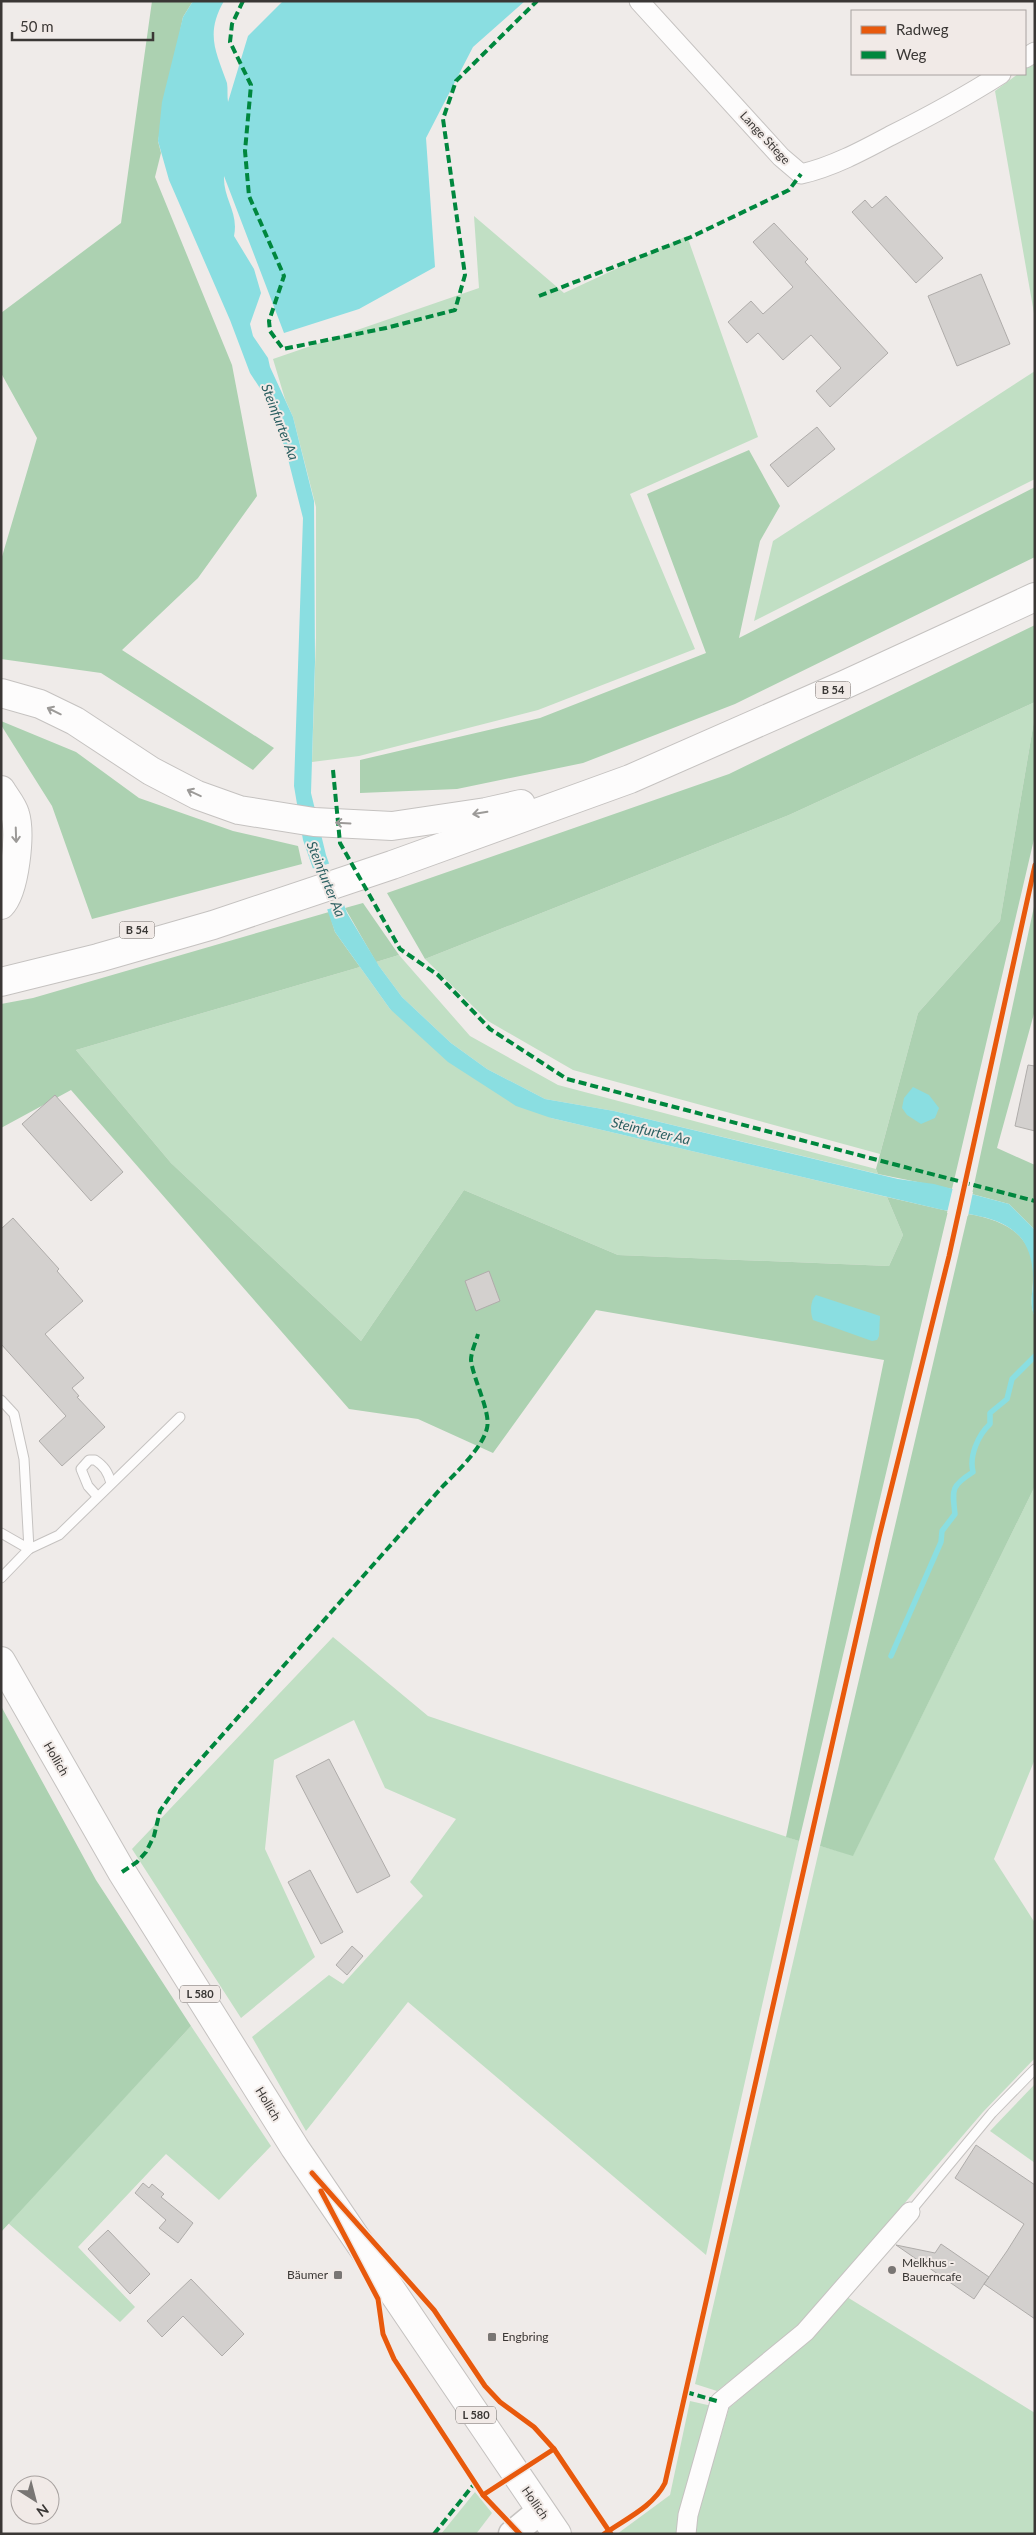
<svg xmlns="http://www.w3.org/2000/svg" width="1036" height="2535" font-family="Lato,sans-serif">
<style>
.green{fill:#c1dfc4}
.forest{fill:#acd1b1}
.water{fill:#8adee1}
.pier{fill:#efebe9}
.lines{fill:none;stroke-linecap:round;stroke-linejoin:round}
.stream{stroke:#8adee1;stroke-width:5.5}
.building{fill:#d3d0ce;stroke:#afacaa}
.lane-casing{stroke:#c5c2c0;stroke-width:11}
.street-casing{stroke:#c5c2c0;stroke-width:21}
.secondary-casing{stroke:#c5c2c0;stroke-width:29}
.primary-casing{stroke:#c5c2c0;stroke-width:30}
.highway-casing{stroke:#c5c2c0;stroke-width:30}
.lane{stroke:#fdfcfc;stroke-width:9}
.street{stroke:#fdfcfc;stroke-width:19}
.secondary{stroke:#fdfcfc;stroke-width:26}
.primary{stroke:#fdfcfc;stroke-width:28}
.highway{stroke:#fdfcfc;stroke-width:28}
.quiet{stroke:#00873e;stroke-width:4;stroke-dasharray:8 4;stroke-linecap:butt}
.cycleway-casing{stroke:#f1eae7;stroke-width:8}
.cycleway{stroke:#e8590c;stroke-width:5}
.oneway{stroke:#9c9a98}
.poi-dot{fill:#797674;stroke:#f1eae7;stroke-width:2}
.labels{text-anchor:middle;stroke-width:4;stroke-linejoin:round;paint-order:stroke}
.shield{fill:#f1eae7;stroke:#716d6a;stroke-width:1}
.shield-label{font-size:11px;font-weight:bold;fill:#3a3735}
.street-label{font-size:12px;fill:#3a3735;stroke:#f1eae7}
.poi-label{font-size:12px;fill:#3a3735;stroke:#f1eae7;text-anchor:start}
.water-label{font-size:14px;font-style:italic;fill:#2c6062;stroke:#f1eae7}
</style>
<rect width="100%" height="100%" fill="#efebe9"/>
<g class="green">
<polygon points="1035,62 1035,319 995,91 1018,74 1025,74 1025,69"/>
<polygon points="474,216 564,293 687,236 758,437 630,494 695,649 538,710 359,756 312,762 316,638 316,507 293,417 285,399 273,359 479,288"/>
<polygon points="1035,371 1035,479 754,621 773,541"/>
<polygon points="1035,702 1035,715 1000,921 918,1013 880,1154 573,1070 488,1021 425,959 789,815"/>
<polygon points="399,955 470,1036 558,1085 876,1169 878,1174 614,1111 545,1099 487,1069 451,1043 402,997 376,962"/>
<polygon points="360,967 390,1009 551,1118 887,1197 903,1235 889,1266 618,1255 464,1190 361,1341 171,1163 76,1050"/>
<polygon points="1035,1486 1035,1759 994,1859 1035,1923 1035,2058 983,2112 799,2326 717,2391 695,2384 820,1846 853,1855"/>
<polygon points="333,1637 428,1716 799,1841 706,2255 408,2002 306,2131 252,2037 329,1975 343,1984 423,1896 410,1882 456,1819 385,1788 354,1720 274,1760 265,1849 315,1957 241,2018 132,1849"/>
<polygon points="191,2026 271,2146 219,2200 166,2154 78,2247 135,2307 120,2322 8,2223"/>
<polygon points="1035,2084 1035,2163 990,2131"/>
<polygon points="847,2297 1035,2413 1035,2534 696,2534 697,2517 729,2408 805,2344"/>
<polygon points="690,2401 712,2406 681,2534 617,2534 670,2495"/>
<polygon points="475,2492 492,2513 476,2534 441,2534"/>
</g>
<g class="forest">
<polygon points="152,1 193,1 183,17 158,141 161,153 155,177 232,365 257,496 198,578 122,650 274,748 253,770 101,673 1,659 1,560 37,438 1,373 1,313 121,223"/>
<polygon points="749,450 780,506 760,541 739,638 1035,487 1035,557 735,704 583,763 457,789 360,793 360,760 540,718 706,653 647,494"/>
<polygon points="1035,625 1035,702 789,815 425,959 387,893 729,774"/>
<polygon points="1035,715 1035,835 952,1189 878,1174 876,1169 918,1013 1000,921"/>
<polygon points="1,721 76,752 139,798 233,831 298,846 302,864 92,919 52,806 1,725"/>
<polygon points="1035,902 1035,1010 997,1148 1035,1165 1035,1230 1009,1204 972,1194"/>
<polygon points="363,903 399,955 376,962 345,908"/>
<polygon points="329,912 335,932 360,967 76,1050 171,1163 361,1341 464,1190 618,1255 889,1266 903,1235 887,1197 948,1211 799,1841 786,1837 884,1360 596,1310 493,1453 418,1419 349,1409 71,1090 1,1128 1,1004 33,998"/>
<path d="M968 1214C1006 1220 1036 1236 1033 1279 1033 1292 1029 1305 1035 1317V1486L853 1856 820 1846Z"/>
<polygon points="1,1706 96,1880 191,2026 1,2232"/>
</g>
<g class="water">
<path d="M193 1H224C205 34 216 52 227 83 228 89 227 96 228 102L248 36 283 1H525L473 47 426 138 435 267 359 309 284 333 224 176C223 199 239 212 234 236L254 269 261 293 250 324 253 336 268 358 270 367 293 417 314 501 315 662 311 793 326 855 347 913 379 966 402 997 451 1043 487 1069 545 1099 614 1111 898 1179 934 1184 1009 1204 1035 1230V1317C1028 1304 1034 1290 1033 1276 1031 1220 988 1217 943 1210L551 1118 516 1106 448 1062 390 1009 335 932 303 840 294 786 303 518 286 451 267 399 250 373 230 320 169 180 158 141 162 102 183 17Z"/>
<polygon points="913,1087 929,1095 939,1108 935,1118 921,1124 907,1115 902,1108 904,1098"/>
<path d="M816 1295 880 1316 879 1336 877 1340 872 1341 813 1320C810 1312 810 1301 816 1295Z"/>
</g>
<g class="pier">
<polygon points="331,863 347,904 325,910 311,869"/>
<polygon points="953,1187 973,1192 968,1216 947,1213"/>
</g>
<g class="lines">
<path class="stream" d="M891 1656 941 1542 942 1531 955 1514C952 1489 951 1486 973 1472 969 1456 978 1435 990 1424V1413L1007 1399 1012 1379 1035 1356"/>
</g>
<g class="building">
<polygon points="886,196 943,258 916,283 852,212 865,200 872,208"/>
<polygon points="774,223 808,259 805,262 888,353 830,407 816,391 841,368 811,335 783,360 758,333 747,343 728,322 751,301 763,314 793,287 753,242"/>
<polygon points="981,274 1010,344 957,366 928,296"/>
<polygon points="817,427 835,449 788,487 770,465"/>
<polygon points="1028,1065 1035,1066 1035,1131 1015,1126"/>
<polygon points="55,1095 123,1172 91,1201 22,1124"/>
<polygon points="13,1218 59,1269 57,1271 83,1301 45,1334 84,1378 72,1388 79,1396 77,1397 105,1427 62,1466 39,1441 66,1416 1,1344 1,1229"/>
<polygon points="489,1271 500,1301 476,1311 465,1281"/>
<polygon points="329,1759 390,1876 357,1893 296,1776"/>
<polygon points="310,1870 343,1932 321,1944 288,1882"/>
<polygon points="352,1946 363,1956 347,1975 336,1965"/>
<polygon points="976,2145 1035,2185 1035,2319 984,2284 974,2299 896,2245 935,2253 941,2244 989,2277 984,2284 1007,2251 1024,2224 955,2178"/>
<polygon points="143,2183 149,2188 152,2184 164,2194 161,2197 193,2223 178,2243 159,2228 166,2220 135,2193"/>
<polygon points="108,2230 150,2274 130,2294 88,2249"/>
<polygon points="191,2279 244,2334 222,2356 183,2316 162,2337 147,2321"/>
</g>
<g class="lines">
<g class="lane-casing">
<g id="lane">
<polyline points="1,1400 14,1414 24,1459 29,1549"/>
<path d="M97 1496 88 1486 81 1469 89 1460H95C104 1466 108 1472 111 1483"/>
<polyline points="1,1533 29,1549"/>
<polyline points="1,1578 29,1549 59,1535 180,1417"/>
<polyline points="910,2212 992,2113 1035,2069"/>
</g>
</g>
<g class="street-casing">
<g id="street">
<path d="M639 1 781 157 801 174C832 167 862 151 890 136 928 117 965 97 1001 74"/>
<polyline points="1025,58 1035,52"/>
<polyline points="686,2534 688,2515 720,2402 805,2332 910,2212"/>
</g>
</g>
<g class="secondary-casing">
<polyline id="secondary" points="512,2534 540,2511"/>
</g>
<g class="primary-casing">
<polyline id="primary" points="1,1661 122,1872 295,2148 557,2534"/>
</g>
<g class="highway-casing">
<g id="highway">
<polyline points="1,693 40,704 75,721 151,771 197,795 239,810 314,822 392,826 486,812 521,804"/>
<path d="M1 790C5 797 13 806 15 814 21 833 15 891 1 905"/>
<polyline points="1,982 98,958 213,925 392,865 630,779 846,684 1035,597"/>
</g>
</g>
<use href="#lane" class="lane"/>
<use href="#street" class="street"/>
<use href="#secondary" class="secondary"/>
<use href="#primary" class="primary"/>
<use href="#highway" class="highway"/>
<g class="quiet">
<polyline points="243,1 232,24 230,42 251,85 245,151 249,196 284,276 269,321 270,331 283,349 386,328 455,310 465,275 443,119 456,81 537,1"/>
<polyline points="539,296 691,237 789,190 801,174"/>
<polyline points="333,770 340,843 400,949 438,975 490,1029 567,1079 1035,1201"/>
<path d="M122 1872 137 1862 146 1852 154 1836 160 1811 178 1785 443 1486C456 1473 483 1447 487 1428 491 1412 473 1379 471 1360 471 1352 476 1342 478 1334"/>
<polyline points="686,2392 720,2402"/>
<polyline points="434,2534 475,2483"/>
</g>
<g class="cycleway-casing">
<g id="cycleway">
<polyline points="312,2173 434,2310 485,2386 500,2402 534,2427 554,2449 611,2534"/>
<polyline points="321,2191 378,2299 383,2334 394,2359 483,2495 520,2534"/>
<polyline points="483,2495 554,2449"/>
<path d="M604 2534C625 2519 653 2507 665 2483L879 1537 949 1256 1035 865"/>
</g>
</g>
<use href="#cycleway" class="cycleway"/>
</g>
<defs><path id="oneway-shaft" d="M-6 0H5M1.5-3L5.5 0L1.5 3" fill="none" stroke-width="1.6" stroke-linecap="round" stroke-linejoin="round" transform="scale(1.25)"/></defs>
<g class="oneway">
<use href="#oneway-shaft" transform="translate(54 711) rotate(-154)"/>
<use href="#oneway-shaft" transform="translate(194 793) rotate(-155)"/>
<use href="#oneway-shaft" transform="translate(480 813) rotate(171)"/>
<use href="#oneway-shaft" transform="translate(343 823) rotate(-177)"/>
<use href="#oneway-shaft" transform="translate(16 835) rotate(88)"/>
</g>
<g class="poi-dot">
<circle cx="892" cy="2270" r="5"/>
<rect x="333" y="2270" width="10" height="10" rx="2.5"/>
<rect x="487" y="2332" width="10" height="10" rx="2.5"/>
</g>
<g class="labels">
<g class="shield">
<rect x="815.5" y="681.5" width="35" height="17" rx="4"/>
<rect x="119.5" y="921.5" width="35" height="17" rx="4"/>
<rect x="180" y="1985.5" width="40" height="17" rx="4"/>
<rect x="456" y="2406.5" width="40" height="17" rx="4"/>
</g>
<g class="shield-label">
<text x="833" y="694">B 54</text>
<text x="137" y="934">B 54</text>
<text x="200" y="1998">L 580</text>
<text x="476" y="2419">L 580</text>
</g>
<g class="street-label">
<text transform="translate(765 138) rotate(47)" y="4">Lange Stiege</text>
<text transform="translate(56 1759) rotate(60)" y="4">Hollich</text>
<text transform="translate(268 2104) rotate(59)" y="4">Hollich</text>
<text transform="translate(535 2503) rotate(55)" y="4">Hollich</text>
</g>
<g class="poi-label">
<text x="902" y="2267">Melkhus -<tspan x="902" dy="14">Bauerncafe</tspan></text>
<text x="328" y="2279" text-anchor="end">Bäumer</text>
<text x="502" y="2341">Engbring</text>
</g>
<g class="water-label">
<text transform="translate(280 422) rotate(69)" y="5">Steinfurter Aa</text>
<text transform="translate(326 879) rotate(68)" y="5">Steinfurter Aa</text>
<text transform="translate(651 1131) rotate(13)" y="5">Steinfurter Aa</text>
</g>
</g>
<rect width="1036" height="2535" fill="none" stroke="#3a3735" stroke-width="5"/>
<rect x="851" y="10" width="175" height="65" fill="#f1eae7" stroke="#a8a2a0"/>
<rect x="861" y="26" width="25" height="8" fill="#e8590c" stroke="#a8a2a0"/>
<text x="896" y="35" font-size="15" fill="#3a3735">Radweg</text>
<rect x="861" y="51" width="25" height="8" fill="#00873e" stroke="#a8a2a0"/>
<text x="896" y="60" font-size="15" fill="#3a3735">Weg</text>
<g transform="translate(35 2500) rotate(144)"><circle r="24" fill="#f1eae7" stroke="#a8a2a0"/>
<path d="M0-4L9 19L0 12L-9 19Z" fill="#797674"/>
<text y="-8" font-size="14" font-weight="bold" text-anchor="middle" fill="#3a3735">N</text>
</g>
<path d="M12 32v8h141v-8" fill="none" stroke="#3a3735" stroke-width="2.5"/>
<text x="20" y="32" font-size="15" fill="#3a3735" stroke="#f1eae7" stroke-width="4" paint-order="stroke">50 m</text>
</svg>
